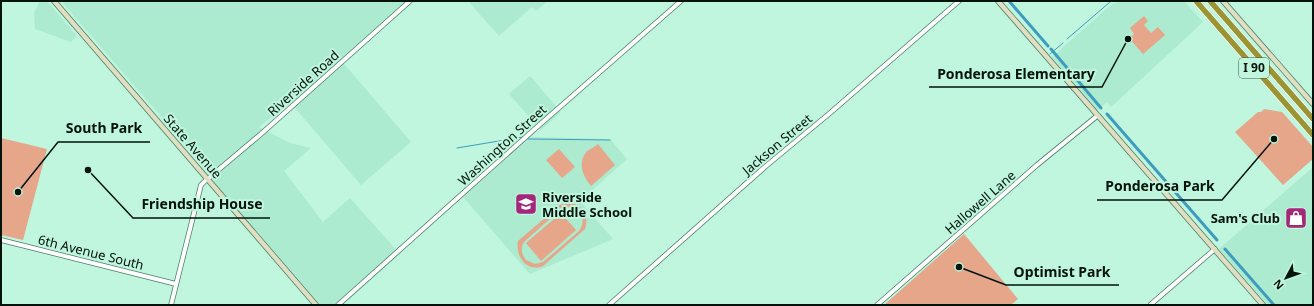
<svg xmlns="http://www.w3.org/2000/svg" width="1314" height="306" font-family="'Noto Sans',sans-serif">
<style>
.built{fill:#acebcf}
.green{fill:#e5a68a;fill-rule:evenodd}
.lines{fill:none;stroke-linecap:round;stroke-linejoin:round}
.stream{stroke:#3e9dbf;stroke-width:1}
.canal{stroke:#3e9dbf;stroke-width:3}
.tertiary-casing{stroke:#4a7e68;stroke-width:5.5}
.secondary-casing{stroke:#4a7e68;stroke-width:6}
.motorway-casing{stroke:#fff;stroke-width:7}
.tertiary{stroke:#fff;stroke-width:4}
.secondary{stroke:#e1dfc2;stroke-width:4.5}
.motorway{stroke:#9b9433;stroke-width:5.5}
.labels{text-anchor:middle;stroke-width:4;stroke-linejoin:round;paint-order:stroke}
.shield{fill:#bff6dd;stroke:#3a574a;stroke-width:1}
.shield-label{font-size:12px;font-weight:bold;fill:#01130b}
.street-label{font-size:13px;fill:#01130b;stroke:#bff6dd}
.poi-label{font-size:13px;font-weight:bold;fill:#01130b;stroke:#bff6dd;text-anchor:start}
.leader{fill:none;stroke:#01130b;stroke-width:1.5}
.callout-dot{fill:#01130b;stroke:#bff6dd;stroke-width:1.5}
.callout-label{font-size:14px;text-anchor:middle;font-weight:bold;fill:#01130b;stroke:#bff6dd;stroke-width:4;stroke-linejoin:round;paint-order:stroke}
</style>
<rect width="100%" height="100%" fill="#bff6dd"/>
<g class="built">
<polygon points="40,1 47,1 77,36 71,42 35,29 34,13"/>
<polygon points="61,1 406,1 340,59 411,142 361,185 290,102 259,127 290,143 311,148 284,171 323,222 350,198 400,254 343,305 321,305 212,181 208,171"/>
<polygon points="468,1 548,1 536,11 532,7 499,36"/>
<polygon points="1124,1 1184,1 1203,22 1111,107 1107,102 1097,110 1052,57 1112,4"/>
<polygon points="530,76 561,112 541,130 509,94"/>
<polygon points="531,137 610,139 627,159 580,201 613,239 530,274 463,197"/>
<polygon points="1313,167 1313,305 1268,305 1219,249"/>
</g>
<g class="green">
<polygon points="1144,16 1148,21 1144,25 1151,33 1158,27 1165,35 1143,54 1129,38 1134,34 1130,28"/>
<polygon points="1264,109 1282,112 1313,147 1313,159 1283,185 1235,132 1258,112 1261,112"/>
<polygon points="1,138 47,149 23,240 1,235"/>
<path d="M598 144 615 165 591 186C583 176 577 163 587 151 590 149 595 147 598 144Z"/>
<polygon points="559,149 575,167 562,178 546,160"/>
<path d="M571 203C584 206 589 217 585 229L543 266C527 273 515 256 518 241L560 205ZM568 207C581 208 587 220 579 231L543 262 535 264 526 260C521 254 520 247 525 241L561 209Z"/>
<polygon points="561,213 576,230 541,261 526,243"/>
<polygon points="964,234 1018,299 1011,305 884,305"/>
</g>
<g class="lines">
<g class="stream">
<polyline points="1067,39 1110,2 1112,1"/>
<polyline points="1050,54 1063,43"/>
<polyline points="528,139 610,140"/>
<polyline points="457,148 523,137"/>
</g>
<g class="canal">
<polyline points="1009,1 1048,46"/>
<polyline points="1051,49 1101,108"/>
<polyline points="1107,114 1217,240"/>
<polyline points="1225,249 1274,305"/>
</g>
<g class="tertiary-casing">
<g id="tertiary">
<polyline points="1,240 176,284"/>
<polyline points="171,305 201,185 204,182 261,134 410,1"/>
<polyline points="338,305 537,127 681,1"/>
<polyline points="609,305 766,166 830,113 959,1"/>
<polyline points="877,305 1037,165 1097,116"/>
<polyline points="1150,305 1215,249"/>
</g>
</g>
<g class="secondary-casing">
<g id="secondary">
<polyline points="54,1 316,305"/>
<polyline points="998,1 1263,305"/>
<polyline points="1223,1 1313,104"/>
</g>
</g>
<g class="motorway-casing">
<g id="motorway">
<polyline points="1196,1 1313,135"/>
<polyline points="1210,1 1313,119"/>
</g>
</g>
<use href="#tertiary" class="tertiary"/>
<use href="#secondary" class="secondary"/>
<use href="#motorway" class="motorway"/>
</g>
<defs>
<g id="school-square" transform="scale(1.15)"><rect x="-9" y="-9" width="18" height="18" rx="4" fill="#a42779" stroke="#bff6dd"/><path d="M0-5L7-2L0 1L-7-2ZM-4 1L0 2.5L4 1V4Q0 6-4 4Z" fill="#fff"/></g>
<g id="shop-square" transform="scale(1.15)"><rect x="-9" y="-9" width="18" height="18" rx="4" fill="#a42779" stroke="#bff6dd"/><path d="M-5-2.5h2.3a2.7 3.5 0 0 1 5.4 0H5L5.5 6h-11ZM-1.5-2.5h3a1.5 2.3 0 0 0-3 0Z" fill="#fff"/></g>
</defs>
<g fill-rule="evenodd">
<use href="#school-square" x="526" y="204"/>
<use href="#shop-square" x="1296" y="218"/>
</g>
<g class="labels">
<rect class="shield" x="1239" y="58" width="30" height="20" rx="3"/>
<g class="shield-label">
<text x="1254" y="72">I 90</text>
</g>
<g class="street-label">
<text transform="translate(303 83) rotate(-42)" y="5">Riverside Road</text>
<text transform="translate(777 144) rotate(-40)" y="5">Jackson Street</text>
<text transform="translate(502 145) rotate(-42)" y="5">Washington Street</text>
<text transform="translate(193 146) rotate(49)" y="5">State Avenue</text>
<text transform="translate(980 202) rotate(-41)" y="5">Hallowell Lane</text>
<text transform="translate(91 252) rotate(14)" y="5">6th Avenue South</text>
</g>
<g class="poi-label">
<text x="542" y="202">Riverside<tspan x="542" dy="15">Middle School</tspan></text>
<text x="1280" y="223" text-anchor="end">Sam's Club</text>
</g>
</g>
<path class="leader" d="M1128 39L1102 87H929M18 192L58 142H150M1274 139L1222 200H1097M88 170L133 218H270M959 267L1006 285H1119"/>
<g class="callout-dot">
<circle cx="1128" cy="39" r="4"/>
<circle cx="18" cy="192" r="4"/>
<circle cx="1274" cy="139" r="4"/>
<circle cx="88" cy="170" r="4"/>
<circle cx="959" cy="267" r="4"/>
</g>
<g class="callout-label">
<text x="1016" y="79">Ponderosa Elementary</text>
<text x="104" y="133">South Park</text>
<text x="1160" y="191">Ponderosa Park</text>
<text x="202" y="209">Friendship House</text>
<text x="1062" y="277">Optimist Park</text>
</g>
<rect width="1314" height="306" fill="none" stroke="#01130b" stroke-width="4"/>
<g transform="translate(1286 278) rotate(229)" stroke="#bff6dd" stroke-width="3" paint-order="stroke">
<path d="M0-3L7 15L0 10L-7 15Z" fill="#01130b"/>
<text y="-6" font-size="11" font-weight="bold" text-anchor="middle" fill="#01130b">N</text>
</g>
</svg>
